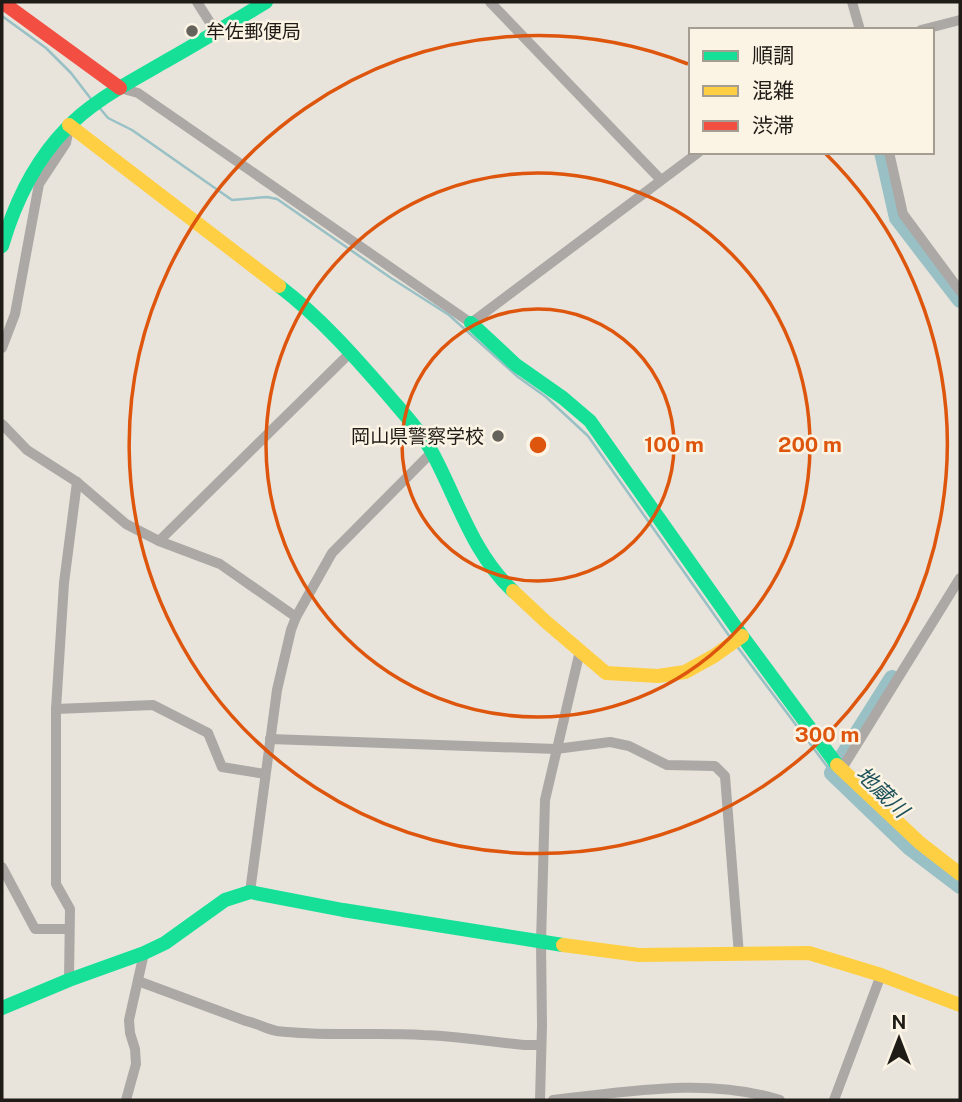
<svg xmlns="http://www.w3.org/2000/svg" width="962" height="1102" font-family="'Public Sans','Noto Sans JP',sans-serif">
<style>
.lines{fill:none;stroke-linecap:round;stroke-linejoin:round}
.stream{stroke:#98c0c5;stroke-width:2.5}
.river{stroke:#98c0c5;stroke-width:16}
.street{stroke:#aca8a5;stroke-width:10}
.fast{stroke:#16e098;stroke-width:14}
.slow{stroke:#ffcf43;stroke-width:14}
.jam{stroke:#f24e42;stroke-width:14}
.ring{fill:none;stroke:#de560d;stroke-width:3.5}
.poi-dot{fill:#65625c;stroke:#fbf3e4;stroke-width:2.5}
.labels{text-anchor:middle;stroke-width:5;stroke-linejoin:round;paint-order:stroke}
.poi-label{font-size:19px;fill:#1f1c17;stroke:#fbf3e4;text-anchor:start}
.water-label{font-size:21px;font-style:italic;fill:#1f525a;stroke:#fbf3e4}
.centre{fill:#de560d;stroke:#fbf3e4;stroke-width:3.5}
.ring-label{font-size:21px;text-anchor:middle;font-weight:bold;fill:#de560d;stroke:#fbf3e4;stroke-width:5;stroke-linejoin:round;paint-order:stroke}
</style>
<rect width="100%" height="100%" fill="#e8e4db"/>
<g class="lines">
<g class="stream">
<polyline points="2,16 46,48 71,73 91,99"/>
<polyline points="98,106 108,118 132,130 232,200 267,197 277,199 391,278 449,315 518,377 546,397 588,436 730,637"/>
<polyline points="736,645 832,773"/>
</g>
<g class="river">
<polyline points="882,152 897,218 960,300"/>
<polyline points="892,678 832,773 910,848 960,886"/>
</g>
<g class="street">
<polyline points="197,2 216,32"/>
<polyline points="490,2 661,180"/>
<polyline points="852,2 860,30"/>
<polyline points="921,30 960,20"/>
<polyline points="120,88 138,93 471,323 699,152"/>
<polyline points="889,152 903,214 960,291"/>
<polyline points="2,348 15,314 39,184 66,143 69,127"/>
<polyline points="2,424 27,450 77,482 126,524 159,541 220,564 296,617"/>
<polyline points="159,541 351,352"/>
<polyline points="56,709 153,705 208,733 222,767 265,774"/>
<polyline points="270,739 556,749 610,742 629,746 667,765 715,766 725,776 739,955"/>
<polyline points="841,770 960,578"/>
<polyline points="2,867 35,929 69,929"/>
<polyline points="250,892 277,690 291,630 296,617 332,553 432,452"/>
<polyline points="69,980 70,909 56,884 56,709 64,583 77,482"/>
<path d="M138 981 246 1021C257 1023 266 1029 277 1031 325 1037 375 1032 423 1035 457 1036 491 1042 525 1045H541"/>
<polyline points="126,1100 136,1064 135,1049 130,1033 129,1020 144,953"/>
<polyline points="540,1100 542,1025 541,942 545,800 580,651"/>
<path d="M553 1100C628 1092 706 1077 780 1100"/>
<polyline points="834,1100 881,975"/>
</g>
<g class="fast">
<path d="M2 246C15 202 34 162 66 129 92 101 127 84 159 65 195 45 231 23 266 2"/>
<path d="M279 286C320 317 354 356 388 395 404 414 422 433 433 454 458 501 473 554 513 591"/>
<polyline points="471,323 516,365 563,398 590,421 742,636 837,765"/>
<polyline points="2,1008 69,980 144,953 165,943 225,900 250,892 343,910 563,945"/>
</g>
<g class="slow">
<polyline points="69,125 279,286"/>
<polyline points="513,591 545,621 606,673 658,676 685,672 714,656 742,636"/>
<polyline points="837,765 920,843 960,874"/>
<polyline points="563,945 639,955 809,953 881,975 960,1005"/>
</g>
<polyline class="jam" points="2,2 120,88"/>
</g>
<g class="ring">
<circle cx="538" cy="445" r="136"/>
<circle cx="538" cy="445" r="272"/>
<path d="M825 153A409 409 0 1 1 688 64"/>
</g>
<g class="poi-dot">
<circle cx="192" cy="31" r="7"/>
<circle cx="498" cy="436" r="7"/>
</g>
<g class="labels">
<g class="poi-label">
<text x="206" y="38">牟佐郵便局</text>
<text x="484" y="443" text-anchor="end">岡山県警察学校</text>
</g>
<g class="water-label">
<text transform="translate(882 792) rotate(44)" y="7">地蔵川</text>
</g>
</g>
<circle cx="538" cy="445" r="10" class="centre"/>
<g class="ring-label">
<text x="674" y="452">100 m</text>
<text x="810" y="452">200 m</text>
<text x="827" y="742">300 m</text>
</g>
<rect width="962" height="1102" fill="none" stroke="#1f1c17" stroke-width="7"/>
<rect x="689" y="28" width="245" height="126" fill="#fbf3e4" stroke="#a39d92" stroke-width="2"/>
<rect x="703" y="51" width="35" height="10" fill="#16e098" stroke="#a39d92" stroke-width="2"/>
<text x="752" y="63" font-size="21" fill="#1f1c17">順調</text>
<rect x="703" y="86" width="35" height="10" fill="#ffcf43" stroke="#a39d92" stroke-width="2"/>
<text x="752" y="98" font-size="21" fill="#1f1c17">混雑</text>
<rect x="703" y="121" width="35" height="10" fill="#f24e42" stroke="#a39d92" stroke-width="2"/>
<text x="752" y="133" font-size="21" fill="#1f1c17">渋滞</text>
<g transform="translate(899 1039)" stroke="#fbf3e4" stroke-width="5" paint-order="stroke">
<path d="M0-5L12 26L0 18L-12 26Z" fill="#1f1c17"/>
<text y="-10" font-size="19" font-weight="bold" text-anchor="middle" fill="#1f1c17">N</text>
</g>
</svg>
